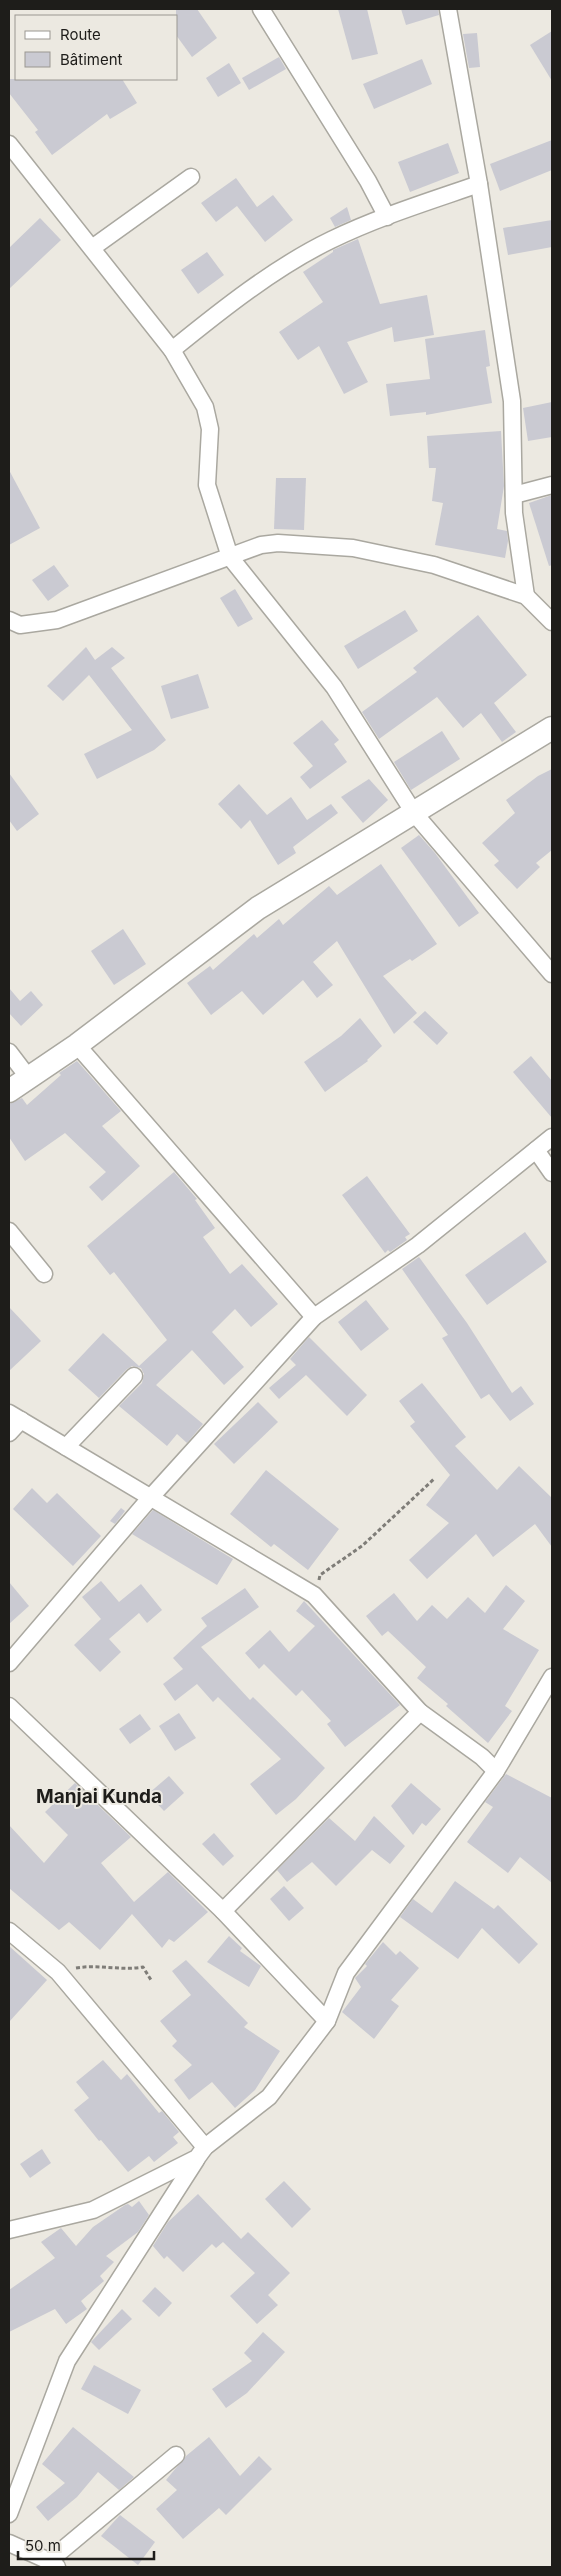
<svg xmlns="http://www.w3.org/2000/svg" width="561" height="2576" font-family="Inter,sans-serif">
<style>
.building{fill:#cacad2}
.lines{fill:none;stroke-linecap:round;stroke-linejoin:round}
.street-casing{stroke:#aaa8a0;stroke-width:19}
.secondary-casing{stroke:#aaa8a0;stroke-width:25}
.path{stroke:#7f7d78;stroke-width:3;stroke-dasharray:4 2.5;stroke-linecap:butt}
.street{stroke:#fff;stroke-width:16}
.secondary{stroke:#fff;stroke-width:22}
.labels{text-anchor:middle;stroke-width:4;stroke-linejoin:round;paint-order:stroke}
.district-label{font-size:19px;font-weight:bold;fill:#1e1d1a;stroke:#ece9e1}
</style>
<rect width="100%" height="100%" fill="#ece9e1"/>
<g class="building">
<polygon points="176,9 197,9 217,38 192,57 176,35"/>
<polygon points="338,9 367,9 378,54 352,60"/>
<polygon points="401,9 438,9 439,15 406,25"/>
<polygon points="552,31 552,81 530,45"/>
<polygon points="477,33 480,67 469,68 463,34"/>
<polygon points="279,57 286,69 249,90 242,78"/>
<polygon points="422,59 432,84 374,109 363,84"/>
<polygon points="229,63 241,83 218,97 206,78"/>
<polygon points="9,79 122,79 137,103 110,119 107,114 52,155 35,132 38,130 9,93"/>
<polygon points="552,140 552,170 500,191 490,164"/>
<polygon points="448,143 459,173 410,192 398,162"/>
<polygon points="236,178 257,207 273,195 293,220 265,242 237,206 216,222 201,203"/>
<polygon points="347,207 351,220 335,227 330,218"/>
<polygon points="40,218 61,240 9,289 9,248"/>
<polygon points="552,220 552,247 508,255 503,228"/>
<polygon points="358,239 380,304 427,295 434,335 394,342 392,327 347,342 368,382 344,394 319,346 298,360 279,332 323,302 303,272 333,252 333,250"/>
<polygon points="207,252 224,275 198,294 181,270"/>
<polygon points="485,330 490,366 486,367 492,403 426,415 426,412 390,416 386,384 430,379 425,339"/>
<polygon points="552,402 552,437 528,441 523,408"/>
<polygon points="501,431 504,486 497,529 507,531 508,541 505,558 435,545 443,503 432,501 436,468 429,468 427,436"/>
<polygon points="9,470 40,528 9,545"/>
<polygon points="276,478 306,478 304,530 274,529"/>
<polygon points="552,495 552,565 549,566 529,503"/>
<polygon points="54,565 69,586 48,601 32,580"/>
<polygon points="235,589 253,619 238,627 220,598"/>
<polygon points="405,610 418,631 358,669 344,646"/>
<polygon points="478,615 527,675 494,703 516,732 502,742 481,713 463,728 437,697 379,739 362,712 417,672 413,668"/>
<polygon points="86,647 95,660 112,647 125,658 111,668 166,740 154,750 97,779 84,754 132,730 89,675 63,701 47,686"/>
<polygon points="198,674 209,708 171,719 161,686"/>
<polygon points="322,720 339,740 334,744 347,762 310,789 300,777 313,766 293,743"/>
<polygon points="442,731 460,759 411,790 394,762"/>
<polygon points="552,769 552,850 536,863 540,867 517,889 494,865 499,861 482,843 515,813 506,800 538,776"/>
<polygon points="9,773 39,814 17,831 9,820"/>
<polygon points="369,779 388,800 363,823 341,797"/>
<polygon points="239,784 267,815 291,797 307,820 331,804 338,813 293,847 296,853 278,865 250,820 241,829 218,804"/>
<polygon points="419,835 435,853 479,913 459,927 401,848"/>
<polygon points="381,864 437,944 412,961 410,959 383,976 417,1013 394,1034 337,941 313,962 333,985 317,998 303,980 263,1015 242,991 211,1015 187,983 210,966 213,970 254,934 257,938 279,919 283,925 329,886 337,895"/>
<polygon points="123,929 146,964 114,985 91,951"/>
<polygon points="9,988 20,1001 31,991 43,1005 21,1026 9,1013"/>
<polygon points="425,1011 448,1033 437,1045 413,1022"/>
<polygon points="360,1018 382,1046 367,1060 368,1061 325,1092 304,1062 341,1036"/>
<polygon points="531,1056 552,1081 552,1118 513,1072"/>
<polygon points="77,1061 121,1111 102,1126 140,1166 102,1201 89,1187 106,1172 65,1133 25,1161 9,1137 9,1104 22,1098 27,1105 61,1075 59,1073"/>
<polygon points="174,1172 197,1199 195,1200 215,1228 203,1237 230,1274 242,1264 278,1304 251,1327 235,1309 212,1332 244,1367 224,1385 192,1350 156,1385 203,1424 187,1443 177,1434 167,1446 119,1406 142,1383 144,1374 141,1368 132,1366 127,1369 99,1398 68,1370 103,1333 139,1366 167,1340 114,1272 110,1275 87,1246"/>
<polygon points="367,1176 410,1234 405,1237 407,1240 390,1252 388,1250 385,1253 342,1195"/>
<polygon points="525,1232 547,1262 487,1305 465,1275"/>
<polygon points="419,1257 467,1323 512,1393 521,1386 534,1404 510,1421 489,1394 481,1399 442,1338 448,1335 402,1269"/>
<polygon points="366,1300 389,1329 361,1351 338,1322"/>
<polygon points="9,1307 41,1341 9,1371"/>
<polygon points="309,1337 367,1395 347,1416 306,1375 279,1399 269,1388 296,1365 290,1359"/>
<polygon points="422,1383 466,1437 455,1446 497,1490 519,1466 552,1498 552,1547 535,1524 493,1557 476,1534 427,1579 409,1560 449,1523 426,1505 450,1475 410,1426 415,1422 399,1401"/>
<polygon points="258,1402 278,1422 234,1464 214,1444"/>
<polygon points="266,1470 339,1529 308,1570 274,1544 271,1547 230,1514"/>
<polygon points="32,1488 47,1503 57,1493 101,1536 73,1566 13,1509"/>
<polygon points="121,1508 125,1511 115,1524 110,1521"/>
<polygon points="153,1510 233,1559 217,1585 132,1534"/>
<polygon points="101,1581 119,1602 141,1584 162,1610 147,1623 139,1613 109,1639 121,1652 100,1672 74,1645 101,1619 82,1597"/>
<polygon points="9,1582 29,1606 9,1624"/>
<polygon points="506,1585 525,1601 503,1629 539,1650 505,1706 512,1711 488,1743 446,1706 448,1704 417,1678 426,1667 388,1631 382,1636 366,1616 394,1593 417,1621 432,1605 447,1619 468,1597 485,1613"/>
<polygon points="245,1588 259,1607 201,1647 250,1700 253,1697 325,1768 296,1799 276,1815 250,1784 281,1759 218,1697 213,1702 197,1684 175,1701 163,1684 183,1669 173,1658 207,1626 201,1618"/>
<polygon points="304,1601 400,1705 345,1747 327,1724 331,1721 302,1690 296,1696 264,1664 259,1669 245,1653 270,1630 289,1652 315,1626 296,1611"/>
<polygon points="179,1713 196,1738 175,1751 159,1726"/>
<polygon points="140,1714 151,1729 130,1744 119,1729"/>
<polygon points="506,1774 552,1798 552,1883 520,1857 508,1873 467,1842 493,1807 485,1802"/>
<polygon points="169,1776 184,1793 164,1811 148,1794"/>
<polygon points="75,1783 131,1837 101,1863 134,1902 168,1872 208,1912 174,1942 169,1939 162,1948 132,1914 100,1950 69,1922 59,1930 9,1888 9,1825 44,1863 68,1835 45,1812"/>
<polygon points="411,1783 441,1809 426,1826 422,1823 413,1835 391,1806"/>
<polygon points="374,1816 405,1846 390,1864 372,1850 336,1886 312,1862 287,1882 277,1870 329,1818 355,1841"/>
<polygon points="214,1833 234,1856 223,1866 202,1844"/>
<polygon points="455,1881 494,1909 498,1905 538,1944 519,1964 482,1928 458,1959 400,1917 413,1899 432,1913"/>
<polygon points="284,1886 304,1908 289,1921 270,1899"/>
<polygon points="229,1936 242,1948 240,1951 261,1966 249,1987 207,1962"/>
<polygon points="383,1942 396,1955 400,1951 419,1968 391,2000 399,2006 374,2039 342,2012 361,1987 355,1978 367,1966 365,1964"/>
<polygon points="9,1946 47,1980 9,2022"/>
<polygon points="186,1960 248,2023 244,2027 280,2051 255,2090 235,2108 212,2082 189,2100 174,2080 192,2065 172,2046 177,2041 160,2021 191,1995 172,1971"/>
<polygon points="103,2060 121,2080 127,2074 159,2113 162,2111 179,2132 173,2137 178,2143 154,2162 149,2156 128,2172 101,2140 99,2141 74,2110 89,2098 76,2082"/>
<polygon points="42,2149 51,2163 30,2178 20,2164"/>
<polygon points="284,2181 311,2209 292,2228 265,2199"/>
<polygon points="198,2194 241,2239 248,2232 290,2273 268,2295 278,2305 257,2324 230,2296 255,2273 223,2242 216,2248 212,2244 183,2272 167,2256 164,2259 153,2246 168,2222"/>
<polygon points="139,2201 149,2215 138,2232 106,2256 114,2262 100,2276 104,2281 81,2301 87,2309 66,2324 55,2309 9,2332 9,2290 55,2258 41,2242 61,2228 76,2246 93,2227 125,2205 128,2204 132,2207"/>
<polygon points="155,2287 172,2303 159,2317 142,2301"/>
<polygon points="122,2309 132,2319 99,2350 91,2342"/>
<polygon points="263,2332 285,2352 247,2393 226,2408 212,2389 252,2361 244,2353"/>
<polygon points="94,2365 141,2390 128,2414 81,2389"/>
<polygon points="73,2427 134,2477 119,2490 98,2472 77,2497 48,2521 36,2507 65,2483 42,2464"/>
<polygon points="209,2437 240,2476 259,2456 272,2469 226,2515 219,2508 183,2539 156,2509 177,2490 166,2480 186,2456"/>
<polygon points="120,2515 155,2542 138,2565 101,2536"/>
</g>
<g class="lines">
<g class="street-casing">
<g id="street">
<polyline points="261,9 368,181 387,217"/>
<polyline points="448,9 479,184 512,401 514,513 526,596"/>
<polyline points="9,144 172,350 205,407 210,429 207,485 230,557 334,687 414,813 552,974"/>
<polyline points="92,248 191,177"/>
<path d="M172 350C220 311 275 267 331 240 378 217 430 201 479 184"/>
<polyline points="514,495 552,485"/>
<polyline points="9,620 20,625 57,620 261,545 278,543 353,548 434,565 526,596 552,622"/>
<polyline points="77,1045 314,1317"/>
<polyline points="9,1052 28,1077"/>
<polyline points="536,1150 552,1173"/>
<polyline points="9,1231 44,1274"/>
<polyline points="9,1413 314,1595 420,1712 482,1757 496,1771"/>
<polyline points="9,1433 21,1420"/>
<polyline points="66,1447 134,1376"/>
<polyline points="9,1663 151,1497 314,1317 418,1245 552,1137"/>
<polyline points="9,1706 223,1911"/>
<polyline points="9,1931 58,1972 205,2147"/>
<polyline points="327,2021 223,1911 420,1712"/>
<polyline points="9,2230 93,2210 197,2158 205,2147 269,2097 327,2021 346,1973 496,1771 552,1677"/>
<polyline points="9,2514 67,2361 196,2160"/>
<polyline points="9,2543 49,2561 57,2567"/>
<polyline points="49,2561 176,2455"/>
</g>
</g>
<g class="secondary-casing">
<polyline id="secondary" points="9,1091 77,1045 258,908 552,728"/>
</g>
<g class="path">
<polyline points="319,1580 320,1575 362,1546 434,1479"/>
<path d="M76 1968C99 1964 121 1971 143 1967L151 1980"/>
</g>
<use href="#street" class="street"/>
<use href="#secondary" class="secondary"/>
</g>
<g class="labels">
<g class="district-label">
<text x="99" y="1803">Manjai Kunda</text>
</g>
</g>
<rect width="561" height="2576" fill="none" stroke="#1e1d1a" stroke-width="20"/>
<rect x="15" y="15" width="162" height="65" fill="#ece9e1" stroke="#9a9791"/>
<rect x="25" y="31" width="25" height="8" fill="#ffffff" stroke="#9a9791"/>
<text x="60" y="40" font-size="15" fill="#1e1d1a">Route</text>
<rect x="25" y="52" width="25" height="15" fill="#cacad2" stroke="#9a9791"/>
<text x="60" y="65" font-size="15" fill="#1e1d1a">Bâtiment</text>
<path d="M18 2551v8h136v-8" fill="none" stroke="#1e1d1a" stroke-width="2.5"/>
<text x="25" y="2551" font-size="15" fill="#1e1d1a" stroke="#ece9e1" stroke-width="4" paint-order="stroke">50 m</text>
</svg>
